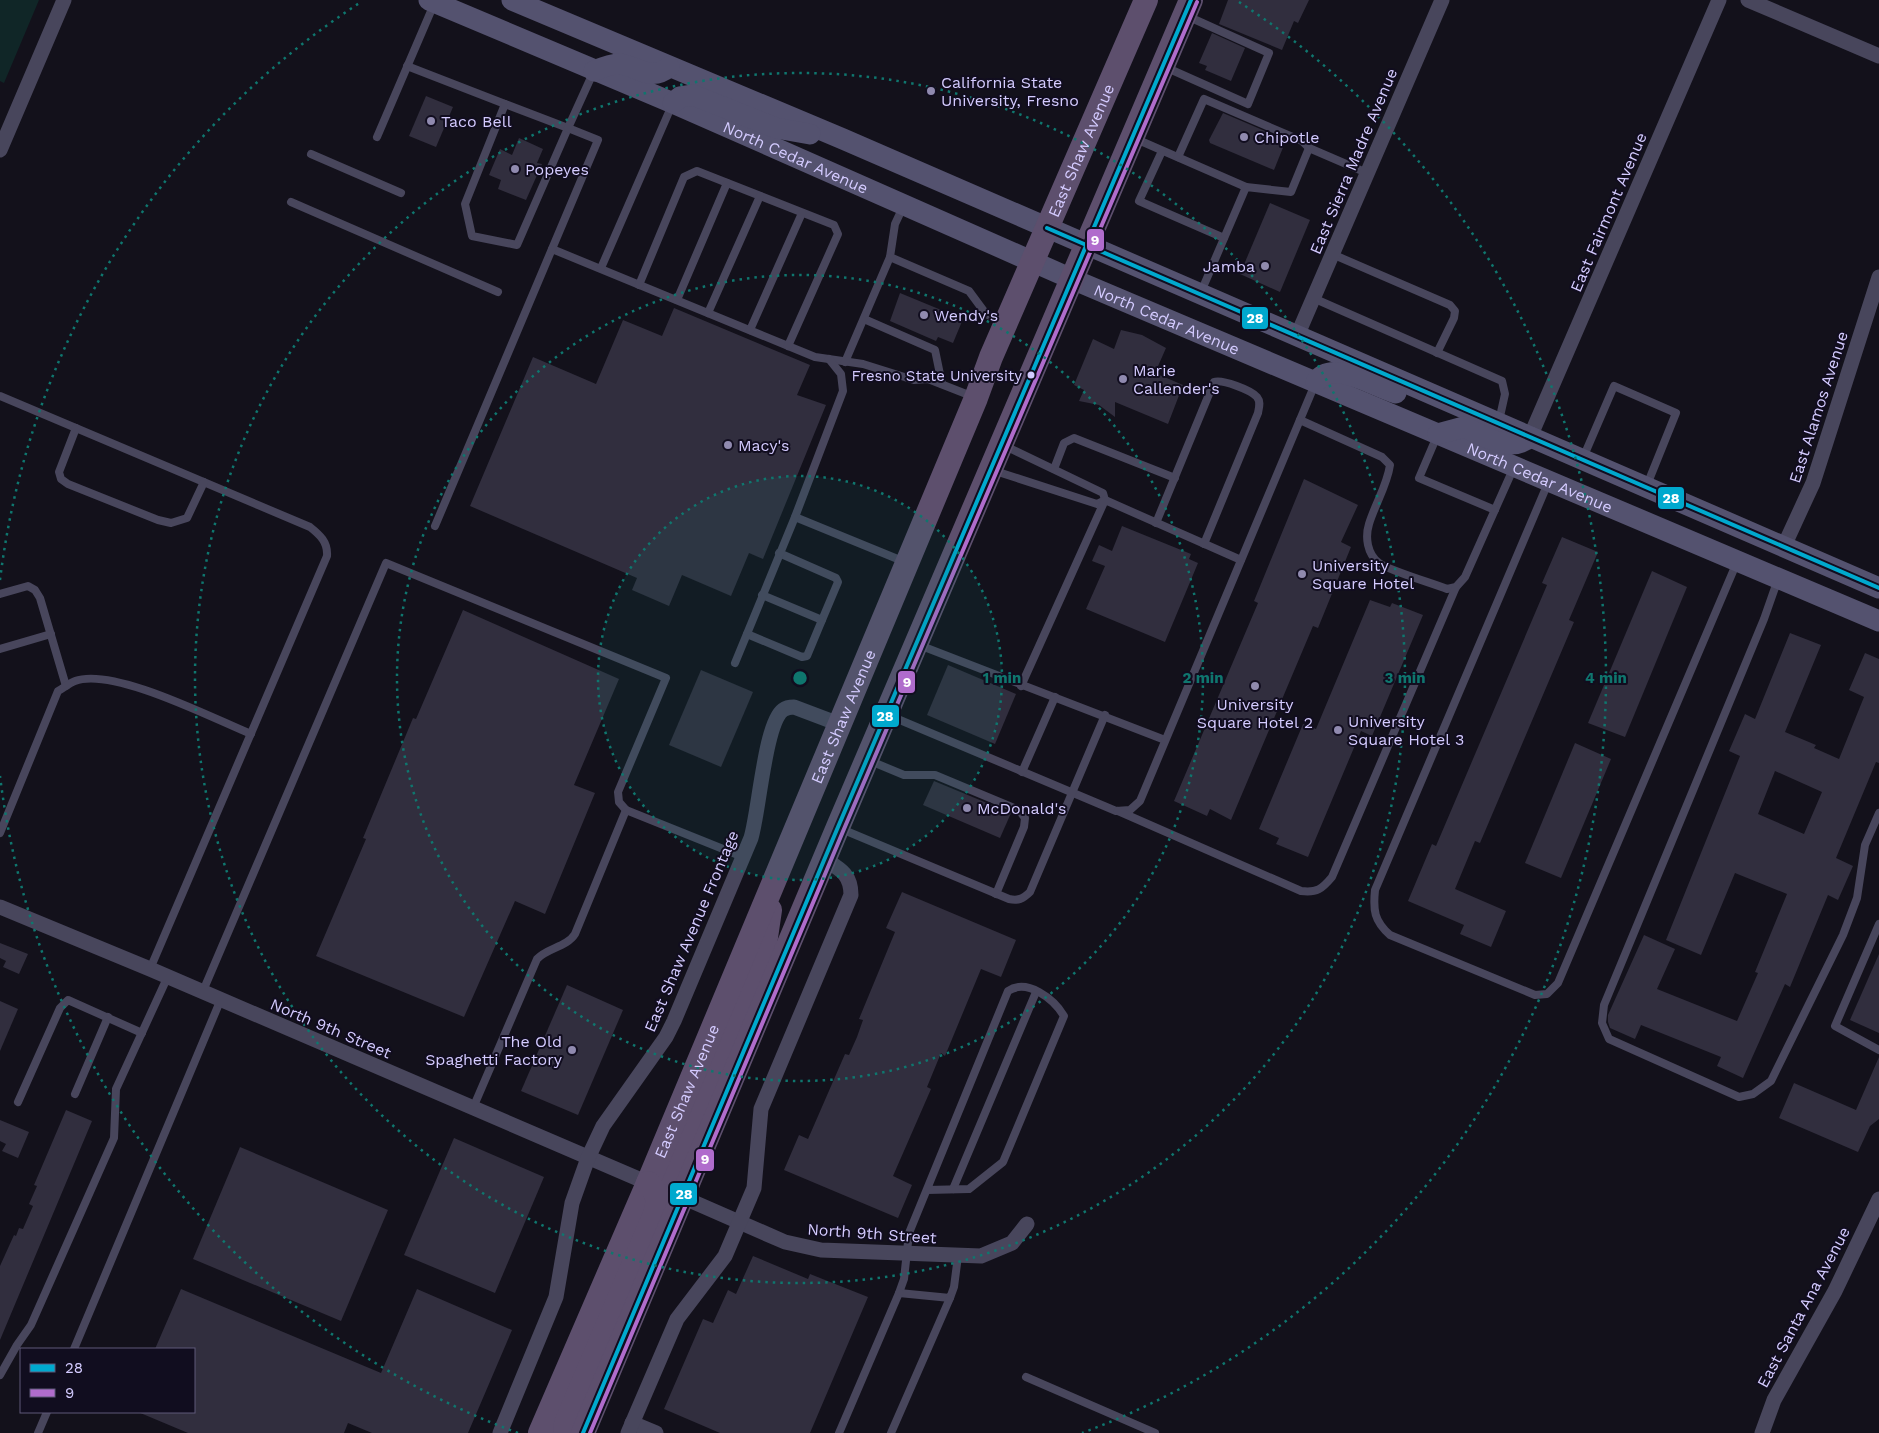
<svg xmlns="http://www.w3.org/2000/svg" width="1879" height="1433" font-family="'Work Sans',sans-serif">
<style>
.green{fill:#102627}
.building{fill:#312e3e;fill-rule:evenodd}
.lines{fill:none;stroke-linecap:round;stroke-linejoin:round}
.service{stroke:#48465c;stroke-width:8}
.minor{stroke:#48465c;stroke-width:15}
.secondary{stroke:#54526f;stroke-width:21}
.primary{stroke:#5d4f6d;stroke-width:24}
.bus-1-casing{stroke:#110d1f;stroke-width:8}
.bus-2-casing{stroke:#110d1f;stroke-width:8}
.bus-1{stroke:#00a9ce;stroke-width:4}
.bus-2{stroke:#b06ccc;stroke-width:4}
.ring{fill:none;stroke:#0f766e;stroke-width:2.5;stroke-dasharray:2.5 5}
.poi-dot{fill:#908aaf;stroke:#110d1f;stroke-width:2}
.bus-dot{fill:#d4cbff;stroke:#110d1f;stroke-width:2}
.labels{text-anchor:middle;stroke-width:4;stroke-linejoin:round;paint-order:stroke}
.bus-label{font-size:15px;fill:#d4cbff;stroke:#110d1f;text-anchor:end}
.poi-label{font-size:16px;fill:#d4cbff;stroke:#110d1f;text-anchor:start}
.street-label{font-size:16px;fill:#d4cbff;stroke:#110d1f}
.centre{fill:#0f766e;stroke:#110d1f;stroke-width:2.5}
.ring-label{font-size:15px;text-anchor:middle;font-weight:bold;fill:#0f766e;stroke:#110d1f;stroke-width:4;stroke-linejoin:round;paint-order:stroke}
.line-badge{stroke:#110d1f;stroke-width:2}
.badge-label{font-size:14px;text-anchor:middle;font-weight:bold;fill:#fff}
</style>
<rect width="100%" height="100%" fill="#13111b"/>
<polygon class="green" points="0,0 39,0 4,83 0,81"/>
<g class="building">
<polygon points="1228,0 1309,0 1298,23 1294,21 1282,50 1219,24"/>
<polygon points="1212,33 1245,48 1231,81 1205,70 1207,66 1199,63"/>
<polygon points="426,96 453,107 436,147 409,136"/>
<polygon points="1223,113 1286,140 1274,170 1210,143 1209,140"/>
<polygon points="519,138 543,149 537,163 542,164 526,200 498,189 501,180 489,175 500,149 512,155"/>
<polygon points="1270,203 1310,220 1280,292 1240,274"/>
<polygon points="900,293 963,319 953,343 938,337 936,341 890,321"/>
<polygon points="674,308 810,365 797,395 826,405 763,559 749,553 731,596 682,575 669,606 632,590 637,578 470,506 533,357 596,384 623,320 662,336"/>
<polygon points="1121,330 1142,335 1166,348 1155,373 1183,385 1168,424 1115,402 1115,417 1099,405 1079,401 1084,390 1074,385 1093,339 1114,349"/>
<polygon points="1304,479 1358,505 1341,542 1351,547 1318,628 1313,626 1231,820 1210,809 1207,816 1174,801 1258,603 1254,601"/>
<polygon points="1122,526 1191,554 1189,559 1198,563 1165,642 1086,609 1105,566 1092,561 1099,545 1112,551"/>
<polygon points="1562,537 1598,552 1569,620 1574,622 1480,843 1475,841 1455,889 1506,911 1491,947 1460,934 1464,925 1408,901 1432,844 1436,846 1547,585 1542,583"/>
<polygon points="1652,571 1687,587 1625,737 1588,723"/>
<polygon points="1370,600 1390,607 1392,603 1423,615 1372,736 1361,731 1308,857 1276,844 1279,838 1259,829 1303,724 1316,729"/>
<polygon points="463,610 619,679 574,785 595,793 545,914 515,901 464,1017 316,956 366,839 363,838 413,718 416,719"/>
<path d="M1790 633 1821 645 1785 732 1816 745 1814 748 1839 759 1864 697 1849 690 1865 653 1879 659V763L1876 762 1836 858 1853 866 1838 900 1828 895 1790 987 1785 984 1743 1078 1717 1066 1721 1057 1641 1025 1635 1039 1610 1028 1608 1022V1015L1644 935 1675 949 1657 989 1737 1021 1758 973 1755 972 1787 894 1735 873 1701 955 1666 940 1740 756 1729 751 1745 714 1755 719ZM1775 771 1822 792 1804 834 1758 814Z"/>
<polygon points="948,665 1016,694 995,744 927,715"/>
<polygon points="701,670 753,692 721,767 669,745"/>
<polygon points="1575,743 1611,759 1561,878 1525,863"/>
<polygon points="934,781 1011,813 1000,838 923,805"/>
<polygon points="902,892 1016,940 1001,977 981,969 945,1056 941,1053 927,1087 931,1089 893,1176 912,1185 898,1218 784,1170 799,1135 808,1139 845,1054 849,1055 857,1037 863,1020 859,1019 895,932 886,928"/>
<polygon points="0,943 28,954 19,974 3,967 6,961 0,958"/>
<polygon points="1879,954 1879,1033 1850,1020"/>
<polygon points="567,985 623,1010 578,1115 521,1091"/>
<polygon points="0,1001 18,1009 0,1051"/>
<polygon points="1879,1057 1879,1119 1870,1126 1858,1152 1779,1118 1794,1083 1856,1110"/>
<polygon points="66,1110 92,1121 0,1340 0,1266 14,1235 16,1236 19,1228 23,1229 33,1206 29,1204 37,1186 34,1185"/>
<polygon points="0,1120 29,1132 18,1158 2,1151 6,1144 0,1141"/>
<polygon points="454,1138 544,1177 495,1293 404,1255"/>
<polygon points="240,1147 388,1210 341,1321 193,1259"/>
<polygon points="753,1256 808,1279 810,1274 868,1297 810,1433 720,1433 664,1409 703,1319 713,1323 728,1290 736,1294"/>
<polygon points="181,1289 381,1373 417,1289 512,1330 468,1433 372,1433 348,1423 344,1433 188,1433 138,1412 194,1412 194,1349 155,1349"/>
</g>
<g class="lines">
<g class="service">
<polyline points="407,66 505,104"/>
<polyline points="1165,67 1248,104 1269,53 1187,16"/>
<polygon points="505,104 568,128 517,245 472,236 465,204"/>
<polyline points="377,137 434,4"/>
<polyline points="1136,139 1246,187"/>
<polyline points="1162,151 1139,201 1224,238"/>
<polyline points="311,154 401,193"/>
<polyline points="1178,157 1204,99 1302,141 1309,148"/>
<polyline points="291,202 498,292"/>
<polyline points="903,207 895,224 890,257 969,291 986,314 1004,322"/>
<polyline points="552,249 815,357 863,364 914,380 928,379 974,397"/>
<polyline points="1332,254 1450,305 1455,311 1454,318 1437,353"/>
<polyline points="601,268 672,105"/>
<polyline points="639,285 684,177 697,171 834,225 838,234 788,346"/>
<polyline points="1201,292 1246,187 1291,192 1309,148 1367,173"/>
<polyline points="1313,298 1502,381 1505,394 1499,421"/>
<polyline points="677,300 727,183"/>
<polyline points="708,313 760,196"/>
<polyline points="864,319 935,350 942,384"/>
<polyline points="750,330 802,213"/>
<polyline points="845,362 890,257"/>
<path d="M0 396 310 527C320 535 328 542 327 556L150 969"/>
<path d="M1300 420 1382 457 1390 465C1387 486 1375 504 1369 524 1365 537 1367 554 1379 563 1390 571 1432 583 1447 589L1456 587 1465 577 1514 467"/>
<polyline points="76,428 59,472 61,479 68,484 158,520 171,523 187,518 204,482"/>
<polyline points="1437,436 1419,478 1495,510"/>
<polyline points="1583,458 1614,386 1676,413 1647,485"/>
<polyline points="1054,469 1064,443 1074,438 1175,478"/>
<polyline points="992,470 1097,504 1105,500 1103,493 1003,445"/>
<path d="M1548 483 1375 890C1373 910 1374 921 1390 935L1535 995 1547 994 1558 983 1737 562"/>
<polyline points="795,517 905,562"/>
<path d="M1156 523 1214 382C1222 379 1251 390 1257 397 1261 402 1259 407 1258 413L1204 544"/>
<polyline points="435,526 598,140 568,128 593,73"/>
<polyline points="1778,579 1764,619 1604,1005 1602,1023 1609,1039 1739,1097 1753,1094 1771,1081 1843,935 1857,898 1865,845 1879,813"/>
<polyline points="0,594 28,586 35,590 40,598 66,686"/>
<polyline points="762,595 822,620 838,582 836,578 779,553"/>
<polyline points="747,634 802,657 807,656 822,620"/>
<polyline points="919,645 1165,740"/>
<polyline points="0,649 51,634"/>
<polyline points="735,663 795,517 843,391 841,374 829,359"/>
<polyline points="1021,686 1105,500 1241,560"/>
<polyline points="888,715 1116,811 1130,810 1140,801 1315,384"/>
<polyline points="868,760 904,775 935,775 1019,810 1025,818 1024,827 996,894"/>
<polyline points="1022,772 1055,697"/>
<path d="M1118 811 1301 891C1317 893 1322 889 1332 877L1456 587"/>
<path d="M839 828 1009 899C1018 901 1023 899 1030 892L1105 715"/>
<path d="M0 833 58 691C64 688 69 683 75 681 113 667 212 718 251 734"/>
<polyline points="1879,924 1835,1026 1879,1050"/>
<polyline points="203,991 386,563 666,678 618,792 619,802 626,810"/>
<polyline points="75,1094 108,1017"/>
<polyline points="18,1102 60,1008 68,1000 142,1033"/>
<path d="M473 1108 537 959C547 948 567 947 575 934L626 810 743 857"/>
<polyline points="953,1189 1036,992"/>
<path d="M927 1190 969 1189 1003 1162 1064 1016C1054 999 1027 978 1008 991L909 1233 904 1279 899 1293 950 1298 954 1287 958 1256"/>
<polyline points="74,1349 221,999"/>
<polyline points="0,1375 17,1345 31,1325 114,1138 116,1089 168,976"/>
<polyline points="1026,1377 1155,1433"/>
<polyline points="38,1433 47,1412"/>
<polyline points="839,1433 899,1293"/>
<polyline points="891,1433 950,1298"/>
</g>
<g class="minor">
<polyline points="1748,0 1879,56"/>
<polyline points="0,150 64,0"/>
<polyline points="1297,336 1442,0"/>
<polyline points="1530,437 1719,0"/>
<polyline points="1784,546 1813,483 1879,277"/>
<polyline points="0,907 150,969 648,1183"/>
<polyline points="682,1197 785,1242 821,1250 981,1256 1012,1243 1027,1224"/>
<polyline points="632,1423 656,1433"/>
<path d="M500 1433 556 1297 572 1203 588 1158 603 1126 666 1037 674 1021 751 838C759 812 765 723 783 710 787 707 790 707 794 707L839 724"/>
<path d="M628 1433 677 1319 725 1256 754 1188 761 1109 851 895C851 874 840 869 824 859"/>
<polyline points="1762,1433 1774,1400 1835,1291 1879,1199"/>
</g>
<g class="secondary">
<path id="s1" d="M429 0 673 103 1072 279 1879 621"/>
<polyline points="512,0 843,139 1879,588"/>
<path d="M594 71C601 68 613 63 621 64 639 67 651 82 669 67"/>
<polyline points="673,103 680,97 693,95 776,128 810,134"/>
<path d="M1316 382C1332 358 1374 387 1396 393"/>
<path d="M1438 434 1464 427C1485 436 1510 454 1530 437"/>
</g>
<g class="primary">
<polyline points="682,1197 674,1188 673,1168 764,951 770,910"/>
<path id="s2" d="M540 1433 648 1183 976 398 991 357 1146 0"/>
<path d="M565 1433 566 1423 655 1214C659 1201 658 1193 648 1183"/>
<polyline points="583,1433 838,827 1191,0"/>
</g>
<g class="bus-1-casing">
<g id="bus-1">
<polyline points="1047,228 1879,588"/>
<polyline points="583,1433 838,827 1191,0"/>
</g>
</g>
<g class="bus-2-casing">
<polyline id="bus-2" points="590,1433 844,829 1197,2"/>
</g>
<use href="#bus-1" class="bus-1"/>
<use href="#bus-2" class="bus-2"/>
</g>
<circle cx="800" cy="678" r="202" fill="#0f766e" fill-opacity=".12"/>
<g class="ring">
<circle cx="800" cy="678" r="202"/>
<circle cx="800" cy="678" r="403"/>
<circle cx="800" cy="678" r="605"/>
<path d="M518 1433A806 806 0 0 1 0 776M0 580A806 806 0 0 1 361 2M1239 2A806 806 0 0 1 1082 1433"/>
</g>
<g class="poi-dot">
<circle cx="931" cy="91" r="5"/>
<circle cx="431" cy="121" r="5"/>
<circle cx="1244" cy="137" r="5"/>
<circle cx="515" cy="169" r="5"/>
<circle cx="1265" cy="266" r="5"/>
<circle cx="924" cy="315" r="5"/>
<circle cx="1123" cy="379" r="5"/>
<circle cx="728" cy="445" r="5"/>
<circle cx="1302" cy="574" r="5"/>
<circle cx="1255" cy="686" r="5"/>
<circle cx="1338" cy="730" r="5"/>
<circle cx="967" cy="808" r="5"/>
<circle cx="572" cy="1050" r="5"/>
</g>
<circle class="bus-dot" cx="1031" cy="375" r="4.5"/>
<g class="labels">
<g class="bus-label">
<text x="1022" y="381">Fresno State University</text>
</g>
<g class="poi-label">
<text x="941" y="88">California State<tspan x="941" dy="18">University, Fresno</tspan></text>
<text x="441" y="127">Taco Bell</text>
<text x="1254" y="143">Chipotle</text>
<text x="525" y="175">Popeyes</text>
<text x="1255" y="272" text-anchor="end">Jamba</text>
<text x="934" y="321">Wendy's</text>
<text x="1133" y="376">Marie<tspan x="1133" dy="18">Callender's</tspan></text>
<text x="738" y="451">Macy's</text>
<text x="1312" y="571">University<tspan x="1312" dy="18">Square Hotel</tspan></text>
<text x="1255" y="710" text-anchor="middle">University<tspan x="1255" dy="18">Square Hotel 2</tspan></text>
<text x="1348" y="727">University<tspan x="1348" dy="18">Square Hotel 3</tspan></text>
<text x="977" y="814">McDonald's</text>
<text x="562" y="1047" text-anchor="end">The Old<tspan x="562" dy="18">Spaghetti Factory</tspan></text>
</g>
<g class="street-label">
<text dy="6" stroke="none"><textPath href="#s2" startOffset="1392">East Shaw Avenue</textPath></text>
<text dy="6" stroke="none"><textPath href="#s1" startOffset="399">North Cedar Avenue</textPath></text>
<text transform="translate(1353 161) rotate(-67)" y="6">East Sierra Madre Avenue</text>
<text transform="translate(1608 212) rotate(-67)" y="6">East Fairmont Avenue</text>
<text dy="6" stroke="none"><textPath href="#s1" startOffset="804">North Cedar Avenue</textPath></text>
<text transform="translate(1818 407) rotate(-72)" y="6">East Alamos Avenue</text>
<text dy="6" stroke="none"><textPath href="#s1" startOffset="1209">North Cedar Avenue</textPath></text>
<text dy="6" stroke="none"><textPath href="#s2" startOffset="778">East Shaw Avenue</textPath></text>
<text transform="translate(691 931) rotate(-67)" y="6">East Shaw Avenue Frontage</text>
<text transform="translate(331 1028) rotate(23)" y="6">North 9th Street</text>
<text dy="6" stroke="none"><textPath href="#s2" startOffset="372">East Shaw Avenue</textPath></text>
<text transform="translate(872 1233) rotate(4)" y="6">North 9th Street</text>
<text transform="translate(1803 1307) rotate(-62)" y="6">East Santa Ana Avenue</text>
</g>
</g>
<circle cx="800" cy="678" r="8" class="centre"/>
<g class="ring-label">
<text x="1002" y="683">1 min</text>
<text x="1203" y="683">2 min</text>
<text x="1405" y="683">3 min</text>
<text x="1606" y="683">4 min</text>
</g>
<g class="line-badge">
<rect x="1086" y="228" width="19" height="24" rx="5" fill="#b06ccc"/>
<rect x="1241" y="306" width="28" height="24" rx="5" fill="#00a9ce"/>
<rect x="1657" y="486" width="28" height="24" rx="5" fill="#00a9ce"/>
<rect x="897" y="670" width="19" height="24" rx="5" fill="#b06ccc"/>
<rect x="871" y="704" width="29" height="24" rx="5" fill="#00a9ce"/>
<rect x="695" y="1148" width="20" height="24" rx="5" fill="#b06ccc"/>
<rect x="669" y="1182" width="29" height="24" rx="5" fill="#00a9ce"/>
</g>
<g class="badge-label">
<text x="1095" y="245">9</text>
<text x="1255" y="323">28</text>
<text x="1671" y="503">28</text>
<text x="907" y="687">9</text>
<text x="885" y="721">28</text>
<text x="705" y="1164">9</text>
<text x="684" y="1199">28</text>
</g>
<rect x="20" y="1348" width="175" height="65" fill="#110d1f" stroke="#5f5979"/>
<rect x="30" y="1364" width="25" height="8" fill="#00a9ce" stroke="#5f5979"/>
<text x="65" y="1373" font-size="15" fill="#d4cbff">28</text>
<rect x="30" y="1389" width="25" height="8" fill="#b06ccc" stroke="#5f5979"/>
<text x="65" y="1398" font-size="15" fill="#d4cbff">9</text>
</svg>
